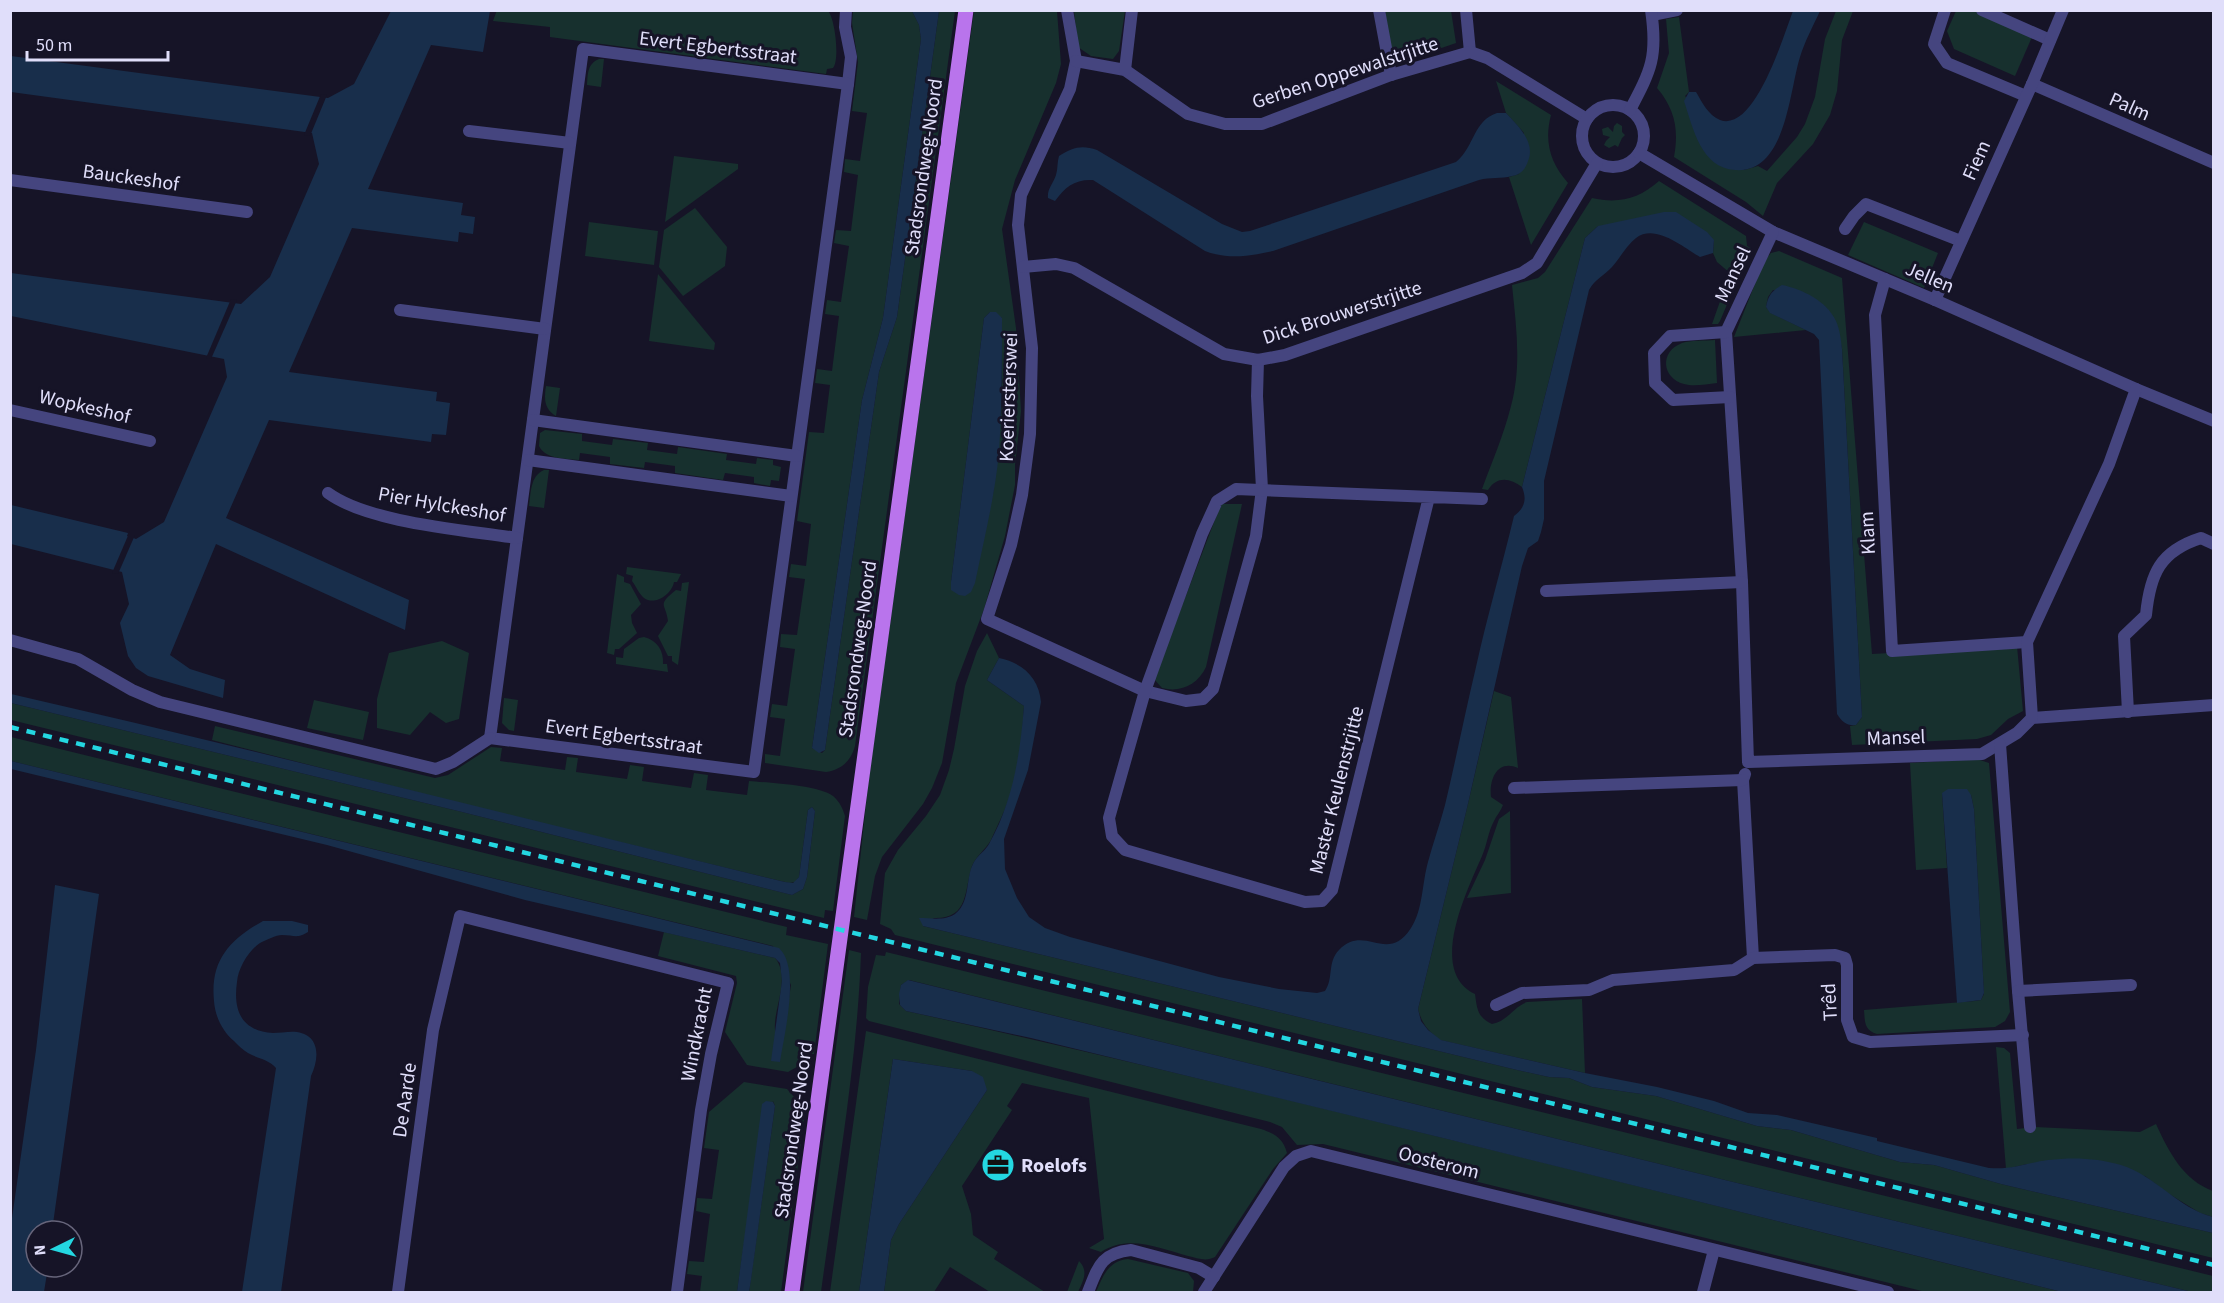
<svg xmlns="http://www.w3.org/2000/svg" width="2224" height="1303" font-family="'Source Sans 3',sans-serif">
<style>
.green{fill:#17302e;fill-rule:evenodd}
.water{fill:#182e4b}
.pier{fill:#161427}
.lines{fill:none;stroke-linecap:round;stroke-linejoin:round}
.street{stroke:#45457f;stroke-width:12}
.primary{stroke:#b974ec;stroke-width:15}
.rail{stroke:#24d7e1;stroke-width:4.5;stroke-dasharray:9 8;stroke-linecap:butt}
.labels{text-anchor:middle;stroke-width:6;stroke-linejoin:round;paint-order:stroke}
.street-label{font-size:20px;fill:#e0defa;stroke:#161427}
.poi-label{font-size:20px;font-weight:bold;fill:#e0defa;stroke:#161427;text-anchor:start}
</style>
<rect width="100%" height="100%" fill="#161427"/>
<g class="green">
<path d="M497 10 828 11C835 18 840 60 833 68L827 69 826 74 550 37V27L493 21Z"/>
<path d="M853 11H912L919 25 921 39 883 318 862 400 812 748 822 753 825 750 879 372 897 317 939 11H955L855 746C851 761 841 770 826 772L765 763V754L780 756 785 719 770 717 772 704 787 706 795 649 780 647 781 634 797 635 805 579 789 577 791 564 806 566 811 524 797 521 809 432 824 433 830 385 815 383 817 369 832 371 839 316 825 314 827 300 841 302 849 246 834 243 836 230 851 231 858 175 844 172 845 159 860 161 867 113 852 111 858 62 852 23Z"/>
<path d="M974 11H1057L1061 64 1056 83 1015 180 1002 229 1016 328 1021 411 1015 465V485L1005 536 984 609 956 683 942 763 932 788 923 804 882 857 875 876 867 920 854 917 869 776ZM990 312 1002 318V403L993 494 951 582 984 318Z"/>
<polygon points="1074,11 1125,11 1119,51 1113,59 1091,56 1078,47"/>
<polygon points="1385,11 1451,11 1456,43 1395,64 1392,59"/>
<path d="M1836 11H1853L1842 40 1837 91 1830 115 1813 144 1777 183 1763 216 1746 202 1674 157C1679 130 1675 109 1657 88L1669 53 1666 19 1679 17 1689 92 1685 96 1744 170 1758 166 1767 171 1797 137 1805 124 1815 97 1825 39Z"/>
<polygon points="1956,11 1974,11 2032,37 2015,76 1954,49 1947,31"/>
<path d="M599 59H604L601 87 587 85C588 74 587 64 599 59Z"/>
<path d="M1496 81 1551 115C1544 141 1550 163 1568 183L1531 245 1509 177 1519 174 1524 133 1506 113Z"/>
<polygon points="1617,123 1622,126 1622,132 1625,135 1622,138 1618,147 1615,145 1609,148 1604,145 1606,141 1610,137 1603,135 1602,129 1608,127 1613,132 1614,126"/>
<polygon points="674,156 738,164 738,169 665,222"/>
<path d="M1659 181 1746 236 1747 246 1751 248 1720 321 1718 324H1712L1730 273 1717 262 1713 253 1714 240 1598 226 1585 238 1522 487C1510 478 1497 476 1488 490L1482 489C1492 462 1504 434 1511 406 1522 366 1516 325 1512 285L1538 278 1545 272 1592 198C1618 204 1639 199 1659 181Z"/>
<polygon points="695,208 727,247 725,266 683,296 659,267 664,230"/>
<polygon points="589,222 658,231 654,265 585,256"/>
<polygon points="1864,222 1938,253 1924,288 1848,255"/>
<path d="M1779 251 1842 278 1872 654 2017 646 2023 711 2008 719 1991 735 1977 739 1852 745 1850 726 1856 725 1862 717 1842 349C1834 298 1819 300 1773 290L1768 297 1766 307 1771 313 1806 330 1734 337 1764 261 1771 253Z"/>
<polygon points="658,274 715,343 714,350 649,341"/>
<path d="M1715 340 1717 383C1706 384 1694 387 1684 384 1662 378 1659 352 1682 343 1691 340 1704 341 1715 340Z"/>
<path d="M546 386 560 388 556 416C544 409 544 399 546 386Z"/>
<path d="M545 430 582 434V441L612 445 613 439 648 443 647 450 677 454 678 447 727 454 726 460 756 464 757 458 773 460V465L781 467 779 481 771 480 770 486 754 483V477L725 473 723 480 675 473V466L645 462 644 468 610 464V457L580 453 579 460C565 458 546 460 539 446L540 433Z"/>
<path d="M544 470H549L544 508 529 506C531 493 530 476 544 470Z"/>
<path d="M1221 504H1242L1206 667C1198 684 1181 693 1162 688L1154 679Z"/>
<path d="M627 567 681 574 677 582H674C672 594 655 606 644 598 639 594 636 586 632 581L633 576 626 574Z"/>
<polygon points="617,574 624,577 624,582 630,584 641,604 631,615 632,623 637,633 619,649 615,649 614,655 607,653"/>
<path d="M689 582 678 665 672 661V656H668L658 636 668 621C666 603 656 606 676 590L681 591 682 583Z"/>
<path d="M987 633 999 658 987 680 1024 706C1022 734 1021 766 1011 793 1006 809 998 824 991 840 986 849 976 856 972 866 964 891 969 919 934 918L923 926 1517 1070 1549 1077 1569 1078 1592 1087 1656 1096 1757 1126 1791 1130 1900 1162 1934 1165 2001 1184 2213 1233V1258L895 935 891 929 880 924 885 873 898 850 926 816 940 795 949 770 954 749 965 686 977 651Z"/>
<path d="M644 637C657 640 664 651 663 664H667L668 672 616 664V657L623 658 624 649 639 638Z"/>
<polygon points="442,641 469,653 459,719 446,723 430,712 410,735 377,728 377,699 389,653"/>
<path d="M1494 691 1511 697 1518 768C1497 759 1489 780 1491 797L1503 805C1501 811 1496 816 1494 821 1488 832 1487 845 1482 856 1467 891 1427 971 1475 994 1477 1008 1477 1017 1492 1024 1508 1021 1513 1007 1527 1002L1582 999 1585 1073 1440 1040C1428 1031 1422 1024 1418 1009L1467 808Z"/>
<polygon points="504,698 518,700 514,731 509,730 502,723"/>
<polygon points="314,700 369,712 363,740 307,728"/>
<path d="M11 703 458 811 792 895 803 889 807 877 815 811 812 807 808 810 799 877 795 882 789 883 459 803 212 740 215 726 435 778 448 775 491 747 502 748 500 761 565 770 567 757 578 758 576 772 627 779 630 765 644 767 642 781 691 788 694 773 708 775 706 790 747 795 749 781C769 783 818 785 833 796 840 802 843 809 845 816L833 911 825 910 824 918 11 720Z"/>
<path d="M11 737 787 927 786 935 828 944 814 1054H809L807 1063 802 1064 788 1072 747 1065 725 1032 737 983 736 976 658 956 664 932 775 958C790 976 776 1003 775 1023 774 1036 778 1049 779 1062L791 985 773 946 11 761Z"/>
<path d="M1977 759 1989 763 2010 1012 2005 1021 1995 1027 1877 1034C1864 1030 1865 1022 1864 1010L1975 1001 1981 1000 1984 994 1974 809 1971 795 1942 793 1947 868 1916 870 1910 763Z"/>
<polygon points="1510,811 1511,893 1467,898 1485,860 1499,819"/>
<path d="M849 950 861 953C857 1067 836 1180 821 1292H803Z"/>
<path d="M886 952 2213 1276V1292H2192L1733 1182 909 980 901 985 899 1004 906 1011C1293 1097 1677 1197 2062 1292H1926L1323 1144 1297 1145 1282 1127 1270 1122 869 1021 866 1018 868 987 876 955 885 956Z"/>
<path d="M866 1031 1261 1129C1275 1134 1283 1138 1287 1153L1273 1169 1215 1257C1206 1262 1197 1258 1188 1256 1159 1248 1128 1234 1101 1252L1089 1248 1104 1239 1089 1098 1022 1083 1007 1106 1012 1110 962 1186 971 1214 973 1235 998 1252 994 1259 1045 1292H990L950 1267 934 1292H884L891 1240 899 1224 987 1090 972 1071 893 1059 859 1292H830Z"/>
<path d="M1996 1047 2004 1048 2010 1053 2017 1129 2035 1127 2140 1132 2156 1124C2169 1152 2183 1180 2213 1191V1217L2200 1213 2166 1192 2145 1176 2027 1164 2006 1169Z"/>
<polygon points="744,1082 787,1089 802,1106 801,1118 804,1120 781,1292 749,1292 775,1106 773,1101 747,1223 737,1292 700,1292 702,1276 687,1274 689,1261 704,1262 710,1214 696,1211 697,1198 712,1199 719,1150 704,1148 709,1112"/>
<path d="M1128 1259 1188 1273 1194 1281 1193 1292H1096C1103 1276 1108 1261 1128 1259Z"/>
<path d="M1079 1261C1089 1271 1083 1281 1078 1292H1067Z"/>
</g>
<g class="water">
<polygon points="391,11 490,11 483,52 431,45 368,189 463,203 461,215 475,217 473,234 459,232 458,242 352,228 289,372 437,392 436,401 450,403 446,435 432,434 431,442 269,420 226,518 409,600 405,630 216,544 170,655 190,669 225,680 223,698 148,676 136,668 128,656 120,623 129,604 122,572 11,544 11,505 128,533 127,536 136,539 164,522 227,377 224,359 11,316 11,273 241,304 270,277 319,164 312,133 11,92 11,56 328,98 354,84"/>
<polygon points="912,11 939,11 897,317 879,372 825,750 819,753 812,748 862,400 883,318 921,39 919,25"/>
<path d="M1793 11H1820C1813 26 1805 41 1800 57 1789 92 1786 174 1735 170 1701 168 1693 128 1684 101L1689 92H1696C1702 102 1708 115 1720 120 1755 133 1784 34 1793 11Z"/>
<path d="M1497 113H1506C1518 126 1536 142 1528 161 1525 170 1521 174 1512 176 1501 179 1490 177 1479 180L1273 251C1249 256 1229 260 1205 251L1093 180C1075 179 1065 187 1055 201L1048 198C1047 189 1053 184 1056 175 1058 169 1057 162 1059 156 1073 147 1082 145 1097 150L1222 224 1242 232 1250 231 1456 162C1475 146 1473 121 1497 113Z"/>
<path d="M1664 212H1676L1707 232 1714 240 1713 253 1700 257C1683 247 1655 223 1636 238 1626 246 1620 258 1612 267 1604 276 1595 279 1589 290L1544 481V519L1541 532 1538 541 1528 548 1522 566 1467 808 1418 1009 1421 1021 1428 1030 1441 1040 1585 1073 1657 1087 1714 1101 1748 1113 1777 1115 1877 1138V1141L1989 1168C2012 1170 2026 1163 2048 1160 2073 1157 2098 1158 2121 1165 2156 1176 2178 1208 2213 1217V1233L2001 1184 1934 1165 1900 1162 1791 1130 1757 1126 1656 1096 1592 1087 1569 1078 1549 1077 1517 1070 923 926 919 918C931 918 945 921 955 914 971 902 965 877 974 862 978 855 985 851 989 844 1013 801 1020 755 1024 706L987 680 999 658C1023 663 1039 678 1041 702L1028 770 1004 839 1005 869 1017 898 1029 917 1045 928 1070 937 1219 977 1279 989 1317 993 1325 991C1334 978 1327 962 1339 950 1365 923 1387 965 1411 928 1423 910 1422 883 1428 862 1433 843 1440 824 1445 805 1456 759 1465 713 1476 667 1487 617 1502 566 1514 516 1525 508 1527 499 1522 487L1585 238 1598 226Z"/>
<path d="M1782 285C1802 289 1827 301 1836 321 1840 330 1841 340 1842 349L1862 717 1856 725C1847 726 1842 722 1837 714L1819 340 1814 334 1770 313 1766 307C1768 296 1771 291 1782 285Z"/>
<path d="M990 312H996L1002 318C1002 363 1002 407 999 452 995 496 984 539 975 583L971 592 965 596 959 595 951 590V582L984 318Z"/>
<path d="M11 694C269 753 527 820 785 882L793 883 799 877 808 810 812 807 815 811 807 877 803 889 792 895 458 811 11 703Z"/>
<path d="M11 761 779 948C801 968 784 1035 780 1062L771 1061 782 981 780 963 775 958 525 900 327 845 11 769Z"/>
<polygon points="1948,789 1967,789 1971,795 1974,809 1984,993 1981,1000 1957,1003 1942,793"/>
<polygon points="55,885 99,894 52,1231 36,1231 36,1267 48,1267 44,1292 11,1292 11,1225 36,1050"/>
<path d="M263 921H292L308 925V932C297 939 294 935 282 935 276 935 266 940 260 943 249 950 238 968 237 982 233 1010 241 1031 273 1033 281 1033 289 1031 297 1032 321 1036 319 1059 311 1076L281 1292H242L276 1068C268 1059 258 1059 248 1053 243 1050 238 1045 234 1041 222 1031 215 1016 214 1001 210 961 229 940 263 921Z"/>
<polygon points="908,980 1733,1182 2192,1292 2062,1292 1447,1139 1031,1038 906,1011 900,1005 899,994 901,985"/>
<polygon points="893,1059 972,1071 983,1077 987,1090 899,1224 891,1240 884,1292 859,1292"/>
<polygon points="766,1101 773,1102 775,1106 751,1280 749,1292 737,1292 762,1104"/>
</g>
<g class="pier">
<polygon points="321,94 327,95 310,136 304,135"/>
<polygon points="231,299 237,300 211,359 206,358"/>
<polygon points="130,531 135,535 118,574 112,573"/>
</g>
<g class="lines">
<g class="street">
<polyline points="846,10 845,27 851,57 848,84"/>
<polyline points="1067,10 1076,61 1070,89 1021,195 1018,225 1032,348 1030,434 1022,495 1011,545 987,619 1145,691 1186,701 1203,699 1213,689 1256,536 1262,489 1257,396 1258,360"/>
<polyline points="1379,10 1391,75"/>
<polyline points="1466,10 1470,52"/>
<polyline points="1945,10 1934,44 1947,63 2026,96"/>
<polyline points="1982,10 2050,40"/>
<polyline points="1652,15 1677,10"/>
<polygon points="583,49 848,84 754,772 490,738"/>
<polyline points="1076,61 1125,70 1188,114 1225,124 1262,124 1391,75 1470,52 1487,58 1587,119"/>
<polyline points="1125,70 1132,10"/>
<polyline points="2032,84 2214,163"/>
<circle cx="1613" cy="136" r="31"/>
<path d="M1630 110C1651 70 1658 57 1651 10"/>
<polyline points="469,131 570,143"/>
<polyline points="1639,153 1773,232 1935,300 2136,389 2214,421"/>
<polyline points="10,180 247,212"/>
<polyline points="1845,229 1854,216 1866,204 1961,241"/>
<polyline points="1773,232 1726,332 1742,582 1748,762 1982,754 2017,733 2032,718 2214,705"/>
<polyline points="1023,267 1056,264 1074,268 1224,354 1258,360 1285,355 1522,273 1537,263 1597,163"/>
<polyline points="1885,279 1875,315 1892,651 2027,642"/>
<polyline points="1935,300 2032,84 2063,10"/>
<polyline points="400,310 545,329"/>
<polyline points="1726,332 1670,336 1654,353 1655,383 1673,400 1730,397"/>
<polyline points="10,410 150,441"/>
<polyline points="533,420 797,456"/>
<polyline points="528,460 791,496"/>
<path d="M328 493C369 523 466 530 517 538"/>
<polyline points="1429,497 1332,890 1322,901 1305,902 1125,850 1112,836 1109,818 1145,691 1202,534 1217,501 1236,489 1482,499"/>
<polyline points="1546,591 1742,582"/>
<polyline points="10,640 78,659 132,690 160,702 436,769 453,762 490,738"/>
<path d="M2128 712 2124 636 2146 615C2150 574 2160 551 2201 538L2214 544"/>
<polyline points="2032,718 2027,642 2109,464 2136,389"/>
<polyline points="2000,744 2018,991 2030,1127"/>
<polyline points="1745,774 1743,780 1753,958"/>
<polyline points="1514,788 1743,780"/>
<polyline points="2018,991 2131,985"/>
<polyline points="1496,1005 1522,993 1589,990 1613,980 1734,970 1753,958 1835,955 1845,958 1847,965 1847,1020 1853,1037 1870,1042 2023,1035"/>
<polyline points="398,1292 433,1030 460,916 728,983 711,1054 701,1110 677,1292"/>
<path d="M1088 1292C1098 1267 1101 1253 1131 1250L1199 1268 1214 1277"/>
<polyline points="1204,1292 1284,1167 1296,1156 1311,1151 1888,1292"/>
<polyline points="1703,1292 1714,1250"/>
</g>
<polyline class="primary" points="792,1292 966,10"/>
<polyline class="rail" points="10,727 2214,1265"/>
</g>
<defs>
<g id="office-disc" transform="scale(1.725)"><circle r="9.5" fill="#24d7e1" stroke="#161427"/><path d="M-6-3h4V-5.5h4V-3h4V5H-6ZM-1-4.5V-3h2v-1.5ZM-6 0V1H6V0Z" fill="#111"/></g>
</defs>
<g fill-rule="evenodd">
<use href="#office-disc" x="998" y="1165"/>
</g>
<g class="labels">
<g class="street-label">
<text transform="translate(718 47) rotate(7)" y="7">Evert Egbertsstraat</text>
<text transform="translate(1345 72) rotate(-18)" y="7">Gerben Oppewalstrjitte</text>
<text transform="translate(2130 106) rotate(24)" y="7">Palm</text>
<text transform="translate(1976 160) rotate(-66)" y="7">Fiem</text>
<text transform="translate(923 167) rotate(-82)" y="7">Stadsrondweg-Noord</text>
<text transform="translate(131 177) rotate(8)" y="7">Bauckeshof</text>
<text transform="translate(1732 274) rotate(-65)" y="7">Mansel</text>
<text transform="translate(1930 277) rotate(23)" y="7">Jellen</text>
<text transform="translate(1342 312) rotate(-18)" y="7">Dick Brouwerstrjitte</text>
<text transform="translate(1008 397) rotate(-88)" y="7">Koeriersterswei</text>
<text transform="translate(85 406) rotate(13)" y="7">Wopkeshof</text>
<text transform="translate(442 504) rotate(10)" y="7">Pier Hylckeshof</text>
<text transform="translate(1867 533) rotate(-93)" y="7">Klam</text>
<text transform="translate(857 649) rotate(-82)" y="7">Stadsrondweg-Noord</text>
<text transform="translate(624 736) rotate(8)" y="7">Evert Egbertsstraat</text>
<text transform="translate(1896 737) rotate(-2)" y="7">Mansel</text>
<text transform="translate(1336 790) rotate(-76)" y="7">Master Keulenstrjitte</text>
<text transform="translate(1829 1002) rotate(-93)" y="7">Trêd</text>
<text transform="translate(696 1034) rotate(-79)" y="7">Windkracht</text>
<text transform="translate(404 1100) rotate(-82)" y="7">De Aarde</text>
<text transform="translate(793 1130) rotate(-82)" y="7">Stadsrondweg-Noord</text>
<text transform="translate(1439 1162) rotate(14)" y="7">Oosterom</text>
</g>
<g class="poi-label">
<text x="1021" y="1172">Roelofs</text>
</g>
</g>
<rect width="2224" height="1303" fill="none" stroke="#e0defa" stroke-width="24"/>
<g transform="translate(54 1249) rotate(265)"><circle r="28" fill="#161427" stroke="#67657b" stroke-width="1.5"/>
<path d="M0-4.5L10 22L0 15L-10 22Z" fill="#24d7e1"/>
<text y="-9" font-size="16" font-weight="bold" text-anchor="middle" fill="#e0defa">N</text>
</g>
<path d="M27 51v9h141v-9" fill="none" stroke="#e0defa" stroke-width="3"/>
<text x="36" y="51" font-size="18" fill="#e0defa" stroke="#161427" stroke-width="4.5" paint-order="stroke">50 m</text>
</svg>
